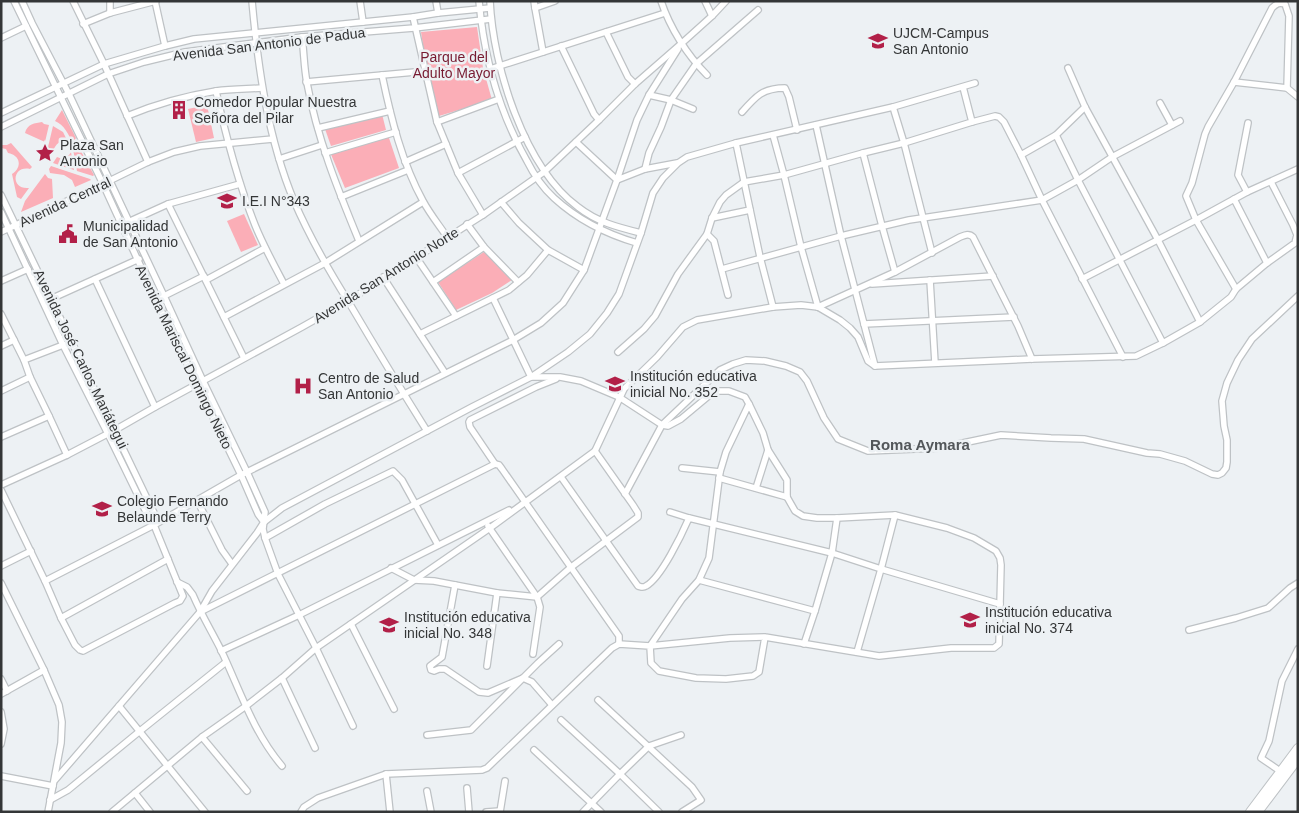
<svg xmlns="http://www.w3.org/2000/svg" width="1299" height="813" font-family="Helvetica,sans-serif">
<style>
.green{fill:#fbaeb7}
.lines{fill:none;stroke-linecap:round;stroke-linejoin:round}
.minor-casing{stroke:#bec2c5;stroke-width:8}
.major-casing{stroke:#bec2c5;stroke-width:10}
.minor{stroke:#fff;stroke-width:5.5}
.major{stroke:#fff;stroke-width:8}
.labels{text-anchor:middle;stroke-width:5;stroke-linejoin:round;paint-order:stroke}
.poi-label{font-size:14px;fill:#343637;stroke:#edf1f4;text-anchor:start}
.street-label{font-size:14px;fill:#343637;stroke:#edf1f4}
.park-label{font-size:14px;fill:#771a31;stroke:#edf1f4}
.neighbourhood-label{font-size:15px;font-weight:bold;fill:#53575a;stroke:#edf1f4}
</style>
<rect width="100%" height="100%" fill="#edf1f4"/>
<g class="green">
<polygon points="477,27 483,68 492,100 439,116 427,72 421,32"/>
<polygon points="207,105 214,138 196,142 188,109"/>
<path d="M62 110 76 138 72 143C69 134 64 125 55 121Z"/>
<polygon points="382,114 386,130 331,146 325,129"/>
<path d="M42 122 44 124 49 125 45 142 25 133C27 124 35 123 42 122Z"/>
<path d="M53 126 63 132 68 142C56 139 55 148 50 156L48 147Z"/>
<polygon points="388,135 399,168 345,188 330,152"/>
<path d="M11 143 32 167 30 169C12 165 10 190 29 188L21 199 17 197 12 174C23 167 20 155 8 153L6 149 1 148V145H7Z"/>
<polygon points="77,144 94,175 93,176 77,171 73,149"/>
<path d="M71 152 74 170 53 163 57 157C63 160 68 158 71 152Z"/>
<polygon points="51,166 90,179 91,180 75,187 72,180 64,175 50,173 49,169"/>
<polygon points="45,174 48,178 52,179 53,198 21,212 25,201"/>
<polygon points="244,214 258,245 241,252 227,221"/>
<polygon points="484,252 512,280 492,293 456,310 438,282"/>
</g>
<g class="lines">
<g class="minor-casing">
<g id="minor">
<polyline points="14,1 103,184 156,300 241,475 258,514 264,522"/>
<polyline points="22,1 32,23 69,94 164,296 203,381 247,472 265,512 263,529 265,538 278,574 316,648 353,726"/>
<polyline points="73,1 104,64 148,162"/>
<polyline points="110,1 110,13"/>
<polyline points="155,1 165,46"/>
<path d="M252 1C258 68 268 139 294 201 309 236 328 269 348 301 374 345 400 388 427 431"/>
<polyline points="360,1 363,22"/>
<polyline points="436,1 438,13"/>
<path d="M479 1C484 57 499 112 527 161 534 175 543 188 554 198 578 220 606 234 637 243"/>
<path d="M490 1C493 66 524 167 578 207 597 222 617 227 641 233"/>
<polyline points="534,1 535,8 543,52"/>
<path d="M661 1C670 28 687 55 707 75"/>
<polyline points="705,1 712,16"/>
<polyline points="535,8 555,1"/>
<polyline points="413,17 437,122 458,173 483,215"/>
<polyline points="83,24 110,13 156,1"/>
<polyline points="606,32 628,77 635,84"/>
<path d="M302 37C304 52 304 68 307 83 317 138 338 190 359 241"/>
<polyline points="1,38 26,26"/>
<polyline points="561,46 594,114 599,120"/>
<polyline points="1068,68 1085,107 1158,240 1200,322"/>
<polyline points="490,69 665,13"/>
<path d="M382 75C391 118 402 163 423 201 430 214 439 225 447 237"/>
<polyline points="306,82 426,71"/>
<polyline points="1234,82 1287,88 1298,97"/>
<path d="M216 91C226 137 238 182 255 225 263 245 274 265 284 284"/>
<polyline points="649,95 671,100 693,109"/>
<polyline points="1160,103 1172,125"/>
<polyline points="893,107 904,143 932,253"/>
<path d="M742 112C756 96 763 88 785 88L789 97 797 130"/>
<polyline points="1,113 104,64 165,46 194,39 413,17 438,13 490,8"/>
<path d="M127 116C156 104 185 96 216 91 231 89 247 89 262 88"/>
<polyline points="437,122 499,99"/>
<polyline points="972,122 995,116 999,117 1004,122 1021,155 1042,200 1123,357"/>
<polyline points="816,125 841,236 875,366"/>
<polyline points="1,127 108,74 144,62 185,52 302,37 414,28 491,19"/>
<polyline points="318,128 390,111"/>
<polyline points="773,135 784,175 801,247 818,307"/>
<polyline points="1056,135 1078,180 1163,343"/>
<polyline points="736,143 760,257 773,307"/>
<polyline points="325,153 396,132"/>
<polyline points="863,153 882,226 895,272"/>
<polyline points="1021,155 1056,135 1085,107"/>
<polyline points="279,159 322,145"/>
<polyline points="405,162 446,144"/>
<polyline points="677,163 645,169 617,180 637,120 649,95 678,49"/>
<polyline points="645,169 649,153 661,127 671,100 696,64 758,10"/>
<polyline points="458,173 525,137"/>
<polyline points="1247,192 1238,175 1248,123"/>
<polyline points="1,195 156,517 154,525"/>
<polyline points="341,197 408,170"/>
<polyline points="1234,199 1267,263"/>
<polyline points="501,202 519,223 548,250 584,270"/>
<polyline points="168,204 244,358"/>
<polyline points="1,212 63,345 108,434 150,520 154,525 183,596 180,601 175,603 83,651 80,650 75,645 61,618 45,581 1,490"/>
<polyline points="712,218 750,210"/>
<polyline points="126,223 168,204 240,184"/>
<polyline points="467,224 484,247 518,282"/>
<polyline points="1,232 103,184 148,162 174,152 200,146 273,139"/>
<polyline points="416,257 456,316"/>
<polyline points="722,269 841,236 909,220 1042,200 1078,180 1112,157 1180,121"/>
<polyline points="383,277 445,373"/>
<polyline points="95,279 155,407"/>
<polyline points="1082,279 1196,220 1247,192 1298,169"/>
<polyline points="206,280 265,248"/>
<polyline points="930,280 935,363"/>
<polyline points="1,281 28,269"/>
<polyline points="433,282 484,247"/>
<polyline points="872,284 993,276"/>
<path d="M1236 289 1196 220 1186 196 1192 183 1205 134 1208 127 1234 82 1272 8C1276 4 1279 2 1285 4L1289 16 1287 88"/>
<polyline points="728,295 714,241 707,234 712,218 720,202 726,195 744,182 784,175 863,153 904,143 972,122 963,87"/>
<polyline points="493,298 531,377 560,377 581,381 619,397 662,425 668,426 681,419 711,394 717,391 729,391 745,397 749,404"/>
<polyline points="156,300 204,276"/>
<polyline points="44,302 139,259"/>
<path d="M818 307 895 272 960 237C965 235 969 233 973 237L1018 326 1032 359"/>
<polyline points="1,314 24,360 30,377 49,416 67,455"/>
<polyline points="224,317 325,263 423,202"/>
<polyline points="864,324 1014,317"/>
<polyline points="420,334 509,290 527,275 548,250"/>
<polyline points="1,346 14,340"/>
<polyline points="618,352 644,329 655,316 678,274 707,234"/>
<polyline points="24,360 63,345 67,345"/>
<polyline points="1,391 30,377"/>
<polyline points="1,437 49,416"/>
<polyline points="495,464 470,427 469,422 470,420 536,387 556,379"/>
<polyline points="682,468 720,472"/>
<path d="M561 477 638 586C642 587 643 588 646 586 661 578 682 534 689 518L832 553 837 518"/>
<polyline points="719,478 787,497"/>
<polyline points="1,485 67,455 115,430 155,407 302,327 348,301 483,215 544,172 599,120 635,84 682,43 712,16 726,1"/>
<polyline points="756,488 768,450"/>
<polyline points="625,494 662,425 720,370 733,364 746,360 765,361 786,366 800,372 807,381 824,418 838,439 868,451 939,448 1001,435 1051,438 1084,439 1147,453 1160,454 1185,461 1212,474 1218,475 1222,473 1226,468 1227,462 1227,440 1224,426 1222,401 1227,383 1238,360 1252,339 1298,296"/>
<polyline points="197,500 222,550 232,564"/>
<polyline points="670,512 689,518"/>
<polyline points="488,526 537,597 540,607 533,654"/>
<polyline points="265,538 325,504 393,471 402,480 438,545"/>
<polyline points="1,566 31,551"/>
<polyline points="391,568 414,580 434,581 497,593 537,597 570,568 638,517 638,513 633,505 595,451"/>
<polyline points="699,580 815,611 832,553 881,569 1000,604"/>
<polyline points="45,581 154,525 241,475 513,340 541,323 563,303 584,270 617,180 576,142"/>
<path d="M177 582 187 587 193 595C201 614 212 632 221 650 240 690 253 732 282 766"/>
<polyline points="1,583 44,670 59,705 62,722 61,743 48,812"/>
<polyline points="455,585 442,657 430,666 431,670 434,671 439,669 445,669 479,692 488,693 523,678 532,682 552,705"/>
<polyline points="200,612 495,464 499,465 502,469 619,636 619,644"/>
<polyline points="61,618 168,559"/>
<polyline points="351,624 394,709"/>
<polyline points="1189,630 1236,618 1268,608 1290,588 1298,583"/>
<polyline points="804,644 815,611"/>
<polyline points="221,651 299,615 509,510"/>
<polyline points="857,652 881,569 895,515"/>
<polyline points="487,666 497,593"/>
<polyline points="282,678 315,748"/>
<polyline points="1,679 7,691"/>
<polyline points="1,694 44,670"/>
<polyline points="598,700 692,787 701,800 682,812"/>
<polyline points="119,706 205,812"/>
<polyline points="1,712 4,729 1,744"/>
<polyline points="561,720 620,774 659,812"/>
<polyline points="427,735 471,730 538,663 559,644"/>
<polyline points="202,737 247,791"/>
<polyline points="534,750 601,812"/>
<polyline points="1280,771 1261,758 1269,741 1282,681 1298,649"/>
<polyline points="386,774 390,812"/>
<polyline points="1,776 53,786"/>
<polyline points="55,780 200,612 212,591 257,533 264,522 282,508 472,407 531,377 568,352 590,334 607,313 619,294 641,233 653,193 663,178 678,163 687,157 736,143 893,107 975,83"/>
<polyline points="467,788 469,812"/>
<polyline points="427,791 431,812"/>
<polyline points="135,793 150,812"/>
<polyline points="50,800 68,790 140,731 226,662"/>
<polyline points="112,812 202,737 246,706 282,678 316,648 490,528 595,451 624,389 657,357 683,327 697,320 773,307 801,305 818,307 840,320 850,328 858,337 868,361 875,366 1032,359 1136,356 1163,343 1200,322 1231,297 1236,289 1267,263 1295,243 1297,235 1293,225 1271,182"/>
<polyline points="301,812 304,807 318,798 386,774 482,770 487,768 612,648 619,644 650,646 730,638 765,637 879,656 951,648 994,648 999,644 1001,565 1000,558 996,551 974,538 947,528 895,515 837,518 817,518 803,516 795,511 787,497 787,480 768,450 763,433 749,404 726,452 720,472 709,558 699,580 682,599 650,646 651,663 659,671 696,678 726,679 753,676 759,672 765,637"/>
<polyline points="486,812 500,811"/>
<polyline points="500,812 505,781"/>
<polyline points="583,812 620,774 649,746 681,735"/>
</g>
</g>
<g class="major-casing">
<g id="major">
<polyline points="1250,812 1298,748"/>
<polyline points="1258,812 1298,759"/>
</g>
</g>
<use href="#minor" class="minor"/>
<use href="#major" class="major"/>
</g>
<defs>
<g id="university-bare" transform="scale(1.5)"><path d="M0-5L7-2L0 1L-7-2ZM-4 1L0 2.5L4 1V4Q0 6-4 4Z" fill="#b22048" stroke="#edf1f4" stroke-width="2.5" paint-order="stroke"/></g>
<g id="building-bare" transform="scale(1.5)"><path d="M-4-6H4V6H1V3H-1V6H-4ZM-2.5-4.3h1.7v1.8h-1.7ZM.8-4.3h1.7v1.8H.8ZM-2.5-1h1.7V.8h-1.7ZM.8-1h1.7V.8H.8Z" fill="#b22048" stroke="#edf1f4" stroke-width="2.5" paint-order="stroke"/></g>
<g id="sight-bare" transform="scale(1.5)"><path d="M0-6L1.8-2.2L6-1.7L2.9 1.2L3.7 5.4L0 3.3L-3.7 5.4L-2.9 1.2L-6-1.7L-1.8-2.2Z" fill="#b22048" stroke="#edf1f4" stroke-width="2.5" paint-order="stroke"/></g>
<g id="school-bare" transform="scale(1.5)"><path d="M0-5L7-2L0 1L-7-2ZM-4 1L0 2.5L4 1V4Q0 6-4 4Z" fill="#b22048" stroke="#edf1f4" stroke-width="2.5" paint-order="stroke"/></g>
<g id="civic-bare" transform="scale(1.5)"><path d="M-.6-6.5H3V-4.5H.6V-3L4-1V1h2V6H-6V1h2V-1L-.6-3ZM-1.2 2.5V6h2.4V2.5Z" fill="#b22048" stroke="#edf1f4" stroke-width="2.5" paint-order="stroke"/></g>
<g id="hospital-bare" transform="scale(1.5)"><path d="M-5-5h3v3.5h4V-5h3V5h-3V1.5h-4V5h-3Z" fill="#b22048" stroke="#edf1f4" stroke-width="2.5" paint-order="stroke"/></g>
</defs>
<g fill-rule="evenodd">
<use href="#university-bare" x="878" y="41"/>
<use href="#building-bare" x="179" y="110"/>
<use href="#sight-bare" x="45" y="153"/>
<use href="#school-bare" x="227" y="201"/>
<use href="#civic-bare" x="68" y="234"/>
<use href="#school-bare" x="615" y="384"/>
<use href="#hospital-bare" x="303" y="386"/>
<use href="#school-bare" x="102" y="509"/>
<use href="#school-bare" x="970" y="620"/>
<use href="#school-bare" x="389" y="625"/>
</g>
<g class="labels">
<g class="poi-label">
<text x="893" y="38">UJCM-Campus<tspan x="893" dy="16">San Antonio</tspan></text>
<text x="194" y="107">Comedor Popular Nuestra<tspan x="194" dy="16">Señora del Pilar</tspan></text>
<text x="60" y="150">Plaza San<tspan x="60" dy="16">Antonio</tspan></text>
<text x="242" y="206">I.E.I N°343</text>
<text x="83" y="231">Municipalidad<tspan x="83" dy="16">de San Antonio</tspan></text>
<text x="630" y="381">Institución educativa<tspan x="630" dy="16">inicial No. 352</tspan></text>
<text x="318" y="383">Centro de Salud<tspan x="318" dy="16">San Antonio</tspan></text>
<text x="117" y="506">Colegio Fernando<tspan x="117" dy="16">Belaunde Terry</tspan></text>
<text x="985" y="617">Institución educativa<tspan x="985" dy="16">inicial No. 374</tspan></text>
<text x="404" y="622">Institución educativa<tspan x="404" dy="16">inicial No. 348</tspan></text>
</g>
<g class="street-label">
<text transform="translate(269 44) rotate(-7)" y="5">Avenida San Antonio de Padua</text>
<text transform="translate(65 202) rotate(-25)" y="5">Avenida Central</text>
<text transform="translate(386 275) rotate(-32)" y="5">Avenida San Antonio Norte</text>
<text transform="translate(184 357) rotate(64)" y="5">Avenida Mariscal Domingo Nieto</text>
<text transform="translate(81 359) rotate(64)" y="5">Avenida José Carlos Mariátegui</text>
</g>
<g class="park-label">
<text x="454" y="62">Parque del<tspan x="454" dy="16">Adulto Mayor</tspan></text>
</g>
<g class="neighbourhood-label">
<text x="920" y="450">Roma Aymara</text>
</g>
</g>
<rect width="1299" height="813" fill="none" stroke="#343637" stroke-width="5"/>
</svg>
